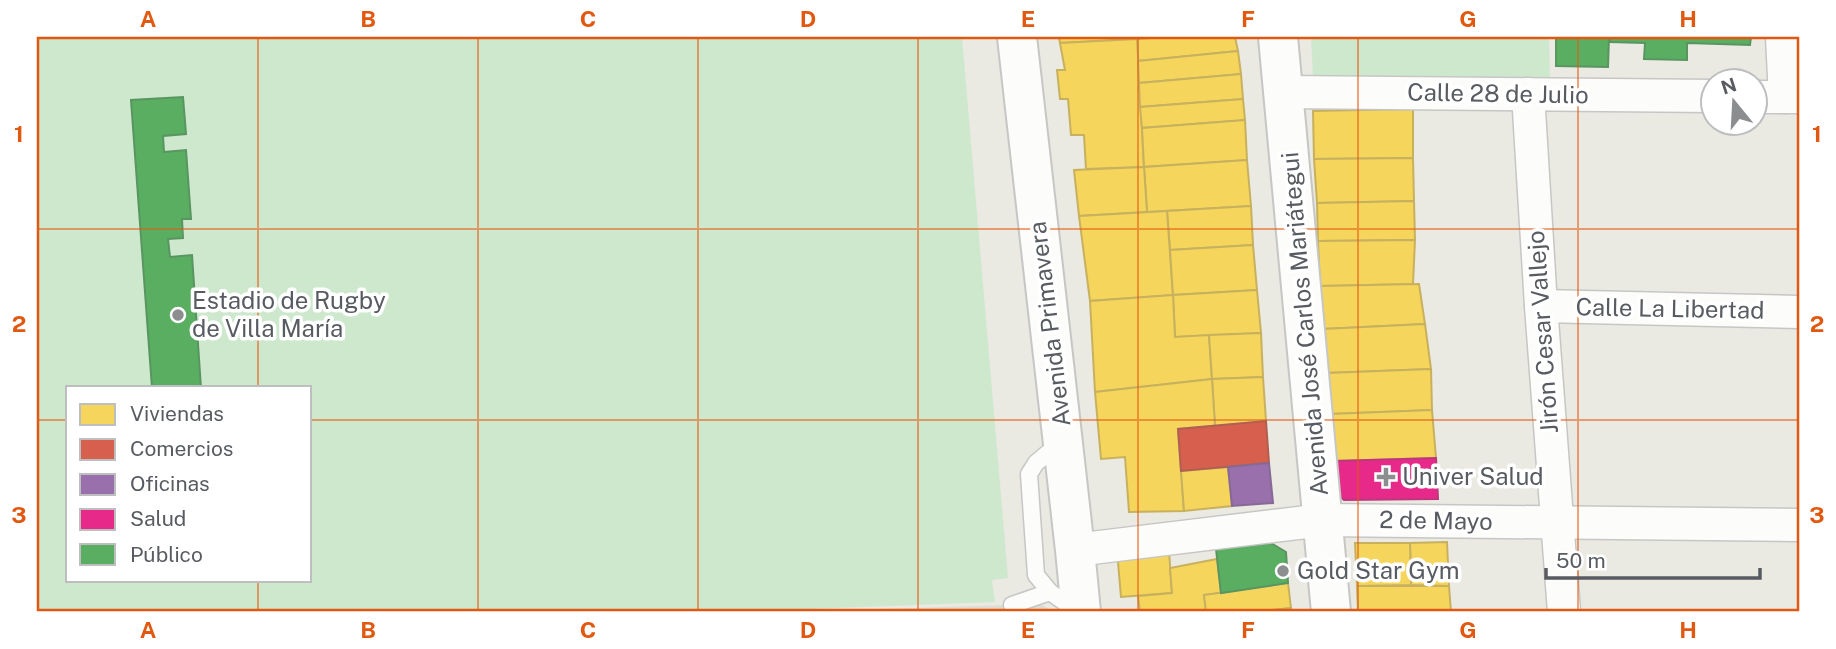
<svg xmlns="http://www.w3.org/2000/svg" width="1836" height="649" font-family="'Public Sans',sans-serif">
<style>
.education{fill:#dcdcd2}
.green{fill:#cee8cd;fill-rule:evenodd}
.homes{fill:#f6d55c;stroke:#c7b15e;stroke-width:2}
.shops{fill:#d6604d;stroke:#b05f53;stroke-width:2}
.offices{fill:#9970ab;stroke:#866a95;stroke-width:2}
.health{fill:#e7298a;stroke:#bc387e;stroke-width:2}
.public{fill:#5aae61;stroke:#599561;stroke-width:2}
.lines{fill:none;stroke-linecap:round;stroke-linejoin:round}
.lane-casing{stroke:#c6c7c5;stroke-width:19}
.street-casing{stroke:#c6c7c5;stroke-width:35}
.secondary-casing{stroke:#c6c6c5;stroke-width:42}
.lane{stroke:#fcfcfb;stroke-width:16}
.street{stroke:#fcfcfb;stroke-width:32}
.secondary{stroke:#fcfcfb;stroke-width:38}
.grid{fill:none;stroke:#e15910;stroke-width:2;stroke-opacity:0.55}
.poi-dot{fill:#8b8d8f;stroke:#fff;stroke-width:2.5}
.labels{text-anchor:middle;stroke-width:7;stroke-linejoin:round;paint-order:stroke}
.street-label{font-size:24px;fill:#585c62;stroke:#fff}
.poi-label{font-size:24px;fill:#585c62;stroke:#fff;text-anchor:start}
.neatline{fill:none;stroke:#e15910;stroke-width:2.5}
.grid-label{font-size:23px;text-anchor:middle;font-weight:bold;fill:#e15910}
</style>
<rect width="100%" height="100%" fill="#eae9e2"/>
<polygon class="education" points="1040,604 1055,612 785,612"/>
<g class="green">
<path d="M37 37H962L1008 578 992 580 995 602 732 612H37ZM68 388H310V581H68Z"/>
<polygon points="1311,37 1549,37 1550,79 1313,79"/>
</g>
<g class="homes">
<polygon points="1059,37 1137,37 1137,39 1060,43"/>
<polygon points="1164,37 1235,37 1238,51 1138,61 1137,39"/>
<polygon points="1137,39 1144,167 1086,169 1084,135 1071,135 1068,99 1060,99 1057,70 1065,70 1060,43"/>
<polygon points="1238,51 1241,74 1139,83 1138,61"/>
<polygon points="1241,74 1243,99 1140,107 1139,83"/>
<polygon points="1243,99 1245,120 1142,128 1140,107"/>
<polygon points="1413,109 1413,158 1314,159 1313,111"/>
<polygon points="1245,120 1247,160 1144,167 1142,128"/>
<polygon points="1413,158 1414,201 1317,203 1314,159"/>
<polygon points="1247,160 1251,206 1147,212 1144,167"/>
<polygon points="1144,167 1147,212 1079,216 1074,170"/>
<polygon points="1414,201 1415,240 1318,241 1317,203"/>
<polygon points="1251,206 1253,245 1170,250 1167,211"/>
<polygon points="1167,211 1173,295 1090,301 1079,216"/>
<polygon points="1415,240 1413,284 1320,286 1318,241"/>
<polygon points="1253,245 1257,290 1173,295 1170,250"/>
<polygon points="1419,284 1425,324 1323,329 1320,286"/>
<polygon points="1257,290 1261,333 1175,337 1173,295"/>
<polygon points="1173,295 1175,337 1209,335 1212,379 1095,392 1090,301"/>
<polygon points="1425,324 1431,369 1327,373 1323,329"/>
<polygon points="1261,333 1263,377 1212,379 1209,335"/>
<polygon points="1431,369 1432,410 1330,414 1327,373"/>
<polygon points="1263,377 1266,421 1215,426 1212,379"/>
<polygon points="1212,379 1215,426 1178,429 1184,511 1129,512 1125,457 1101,459 1095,392"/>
<polygon points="1432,410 1436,458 1334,461 1330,414"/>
<polygon points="1228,467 1232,506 1184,511 1181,471"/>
<polygon points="1447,542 1449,586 1411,585 1410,543"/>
<polygon points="1355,543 1410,543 1411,585 1357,586"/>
<polygon points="1169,551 1172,593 1121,597 1118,562 1128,554"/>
<polygon points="1217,559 1221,593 1204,595 1206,612 1140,612 1138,596 1172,593 1170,568"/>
<polygon points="1288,583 1291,608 1252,612 1206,612 1204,595"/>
<polygon points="1357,586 1449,586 1451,612 1358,612"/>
<polygon points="1291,608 1291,612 1252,612"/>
</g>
<polygon class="shops" points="1266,421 1269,463 1181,471 1178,429"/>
<polygon class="offices" points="1269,463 1273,503 1232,506 1228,467"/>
<polygon class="health" points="1436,458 1438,499 1344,500 1336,493 1334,461"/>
<g class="public">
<polygon points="1556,37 1609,37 1608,67 1556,66"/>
<polygon points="1610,37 1751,37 1750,45 1687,43 1687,60 1644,59 1645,43 1610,42"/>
<polygon points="183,97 186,134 163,136 164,152 186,150 191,219 182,219 183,238 168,239 170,257 192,255 201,388 152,388 131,100"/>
<polygon points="1271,543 1286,552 1288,583 1221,593 1216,549"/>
</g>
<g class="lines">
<g class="lane-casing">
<g id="lane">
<polyline points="1061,442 1036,463 1029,474 1036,575 1050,592 1077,611"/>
<polyline points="1012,605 1050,592"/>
</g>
</g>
<g class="street-casing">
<g id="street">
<polyline points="1782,37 1785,97"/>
<polyline points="1283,92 1714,96"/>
<polyline points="1528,94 1541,306 1564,612"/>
<polyline points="1756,97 1799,97"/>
<polyline points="1541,306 1799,312"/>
<polyline points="1075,550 1323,520 1799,525"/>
</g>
</g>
<g class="secondary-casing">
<g id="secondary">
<polyline points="1017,37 1075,550 1081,612"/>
<polyline points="1278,37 1331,612"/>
</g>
</g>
<use href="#lane" class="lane"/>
<use href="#street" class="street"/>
<use href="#secondary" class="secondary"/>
</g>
<path class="grid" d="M258 37V388M478 37V612M698 37V612M918 37V612M1138 37V612M1358 37V612M1578 37V612M37 229H1799M37 420H68M310 420H1799M258 581V612"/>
<g class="poi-dot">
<circle cx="178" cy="315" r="7"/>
<path d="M1382.5 466.5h7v7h7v7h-7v7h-7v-7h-7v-7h7z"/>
<circle cx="1283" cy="571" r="7"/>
</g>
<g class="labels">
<g class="street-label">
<text transform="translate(1498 94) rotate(1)" y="8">Calle 28 de Julio</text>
<text transform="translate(1670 309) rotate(1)" y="8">Calle La Libertad</text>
<text transform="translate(1050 324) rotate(-97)" y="8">Avenida Primavera</text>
<text transform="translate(1305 324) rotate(-95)" y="8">Avenida José Carlos Mariátegui</text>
<text transform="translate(1543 332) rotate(-94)" y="8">Jirón Cesar Vallejo</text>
<text transform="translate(1436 521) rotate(1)" y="8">2 de Mayo</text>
</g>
<g class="poi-label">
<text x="192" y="309">Estadio de Rugby<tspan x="192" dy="28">de Villa María</tspan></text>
<text x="1402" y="485">Univer Salud</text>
<text x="1297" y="579">Gold Star Gym</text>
</g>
</g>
<rect width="1836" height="649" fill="none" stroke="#ffffff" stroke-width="77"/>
<rect x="66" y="386" width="245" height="196" fill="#ffffff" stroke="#bcbec0" stroke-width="2"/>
<rect x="80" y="404" width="35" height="21" fill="#f6d55c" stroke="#bcbec0" stroke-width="2"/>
<text x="130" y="421" font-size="21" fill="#585c62">Viviendas</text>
<rect x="80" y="439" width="35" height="21" fill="#d6604d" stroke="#bcbec0" stroke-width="2"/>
<text x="130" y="456" font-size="21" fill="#585c62">Comercios</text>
<rect x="80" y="474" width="35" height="21" fill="#9970ab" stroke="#bcbec0" stroke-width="2"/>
<text x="130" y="491" font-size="21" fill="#585c62">Oficinas</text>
<rect x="80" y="509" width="35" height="21" fill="#e7298a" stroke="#bcbec0" stroke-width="2"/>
<text x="130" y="526" font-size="21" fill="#585c62">Salud</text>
<rect x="80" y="544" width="35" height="21" fill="#5aae61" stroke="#bcbec0" stroke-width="2"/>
<text x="130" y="562" font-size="21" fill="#585c62">Público</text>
<g transform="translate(1734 102) rotate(342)"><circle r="33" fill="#ffffff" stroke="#bcbec0" stroke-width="2"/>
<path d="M0-5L12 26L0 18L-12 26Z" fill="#8b8d8f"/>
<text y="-10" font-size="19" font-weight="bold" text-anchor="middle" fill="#585c62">N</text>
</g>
<path d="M1546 568v10h214v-10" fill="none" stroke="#585c62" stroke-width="3.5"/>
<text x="1556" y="568" font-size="21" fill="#585c62" stroke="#ffffff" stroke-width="5" paint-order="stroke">50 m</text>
<rect x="38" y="38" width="1760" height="572" class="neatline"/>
<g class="grid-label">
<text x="148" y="27">A</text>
<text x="368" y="27">B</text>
<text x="588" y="27">C</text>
<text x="808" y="27">D</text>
<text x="1028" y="27">E</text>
<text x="1248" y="27">F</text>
<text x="1468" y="27">G</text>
<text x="1688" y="27">H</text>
<text x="19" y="142">1</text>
<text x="1817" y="142">1</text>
<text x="19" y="332">2</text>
<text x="1817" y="332">2</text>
<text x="19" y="523">3</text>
<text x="1817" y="523">3</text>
<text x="148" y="638">A</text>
<text x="368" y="638">B</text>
<text x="588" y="638">C</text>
<text x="808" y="638">D</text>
<text x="1028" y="638">E</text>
<text x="1248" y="638">F</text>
<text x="1468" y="638">G</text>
<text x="1688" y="638">H</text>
</g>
</svg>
